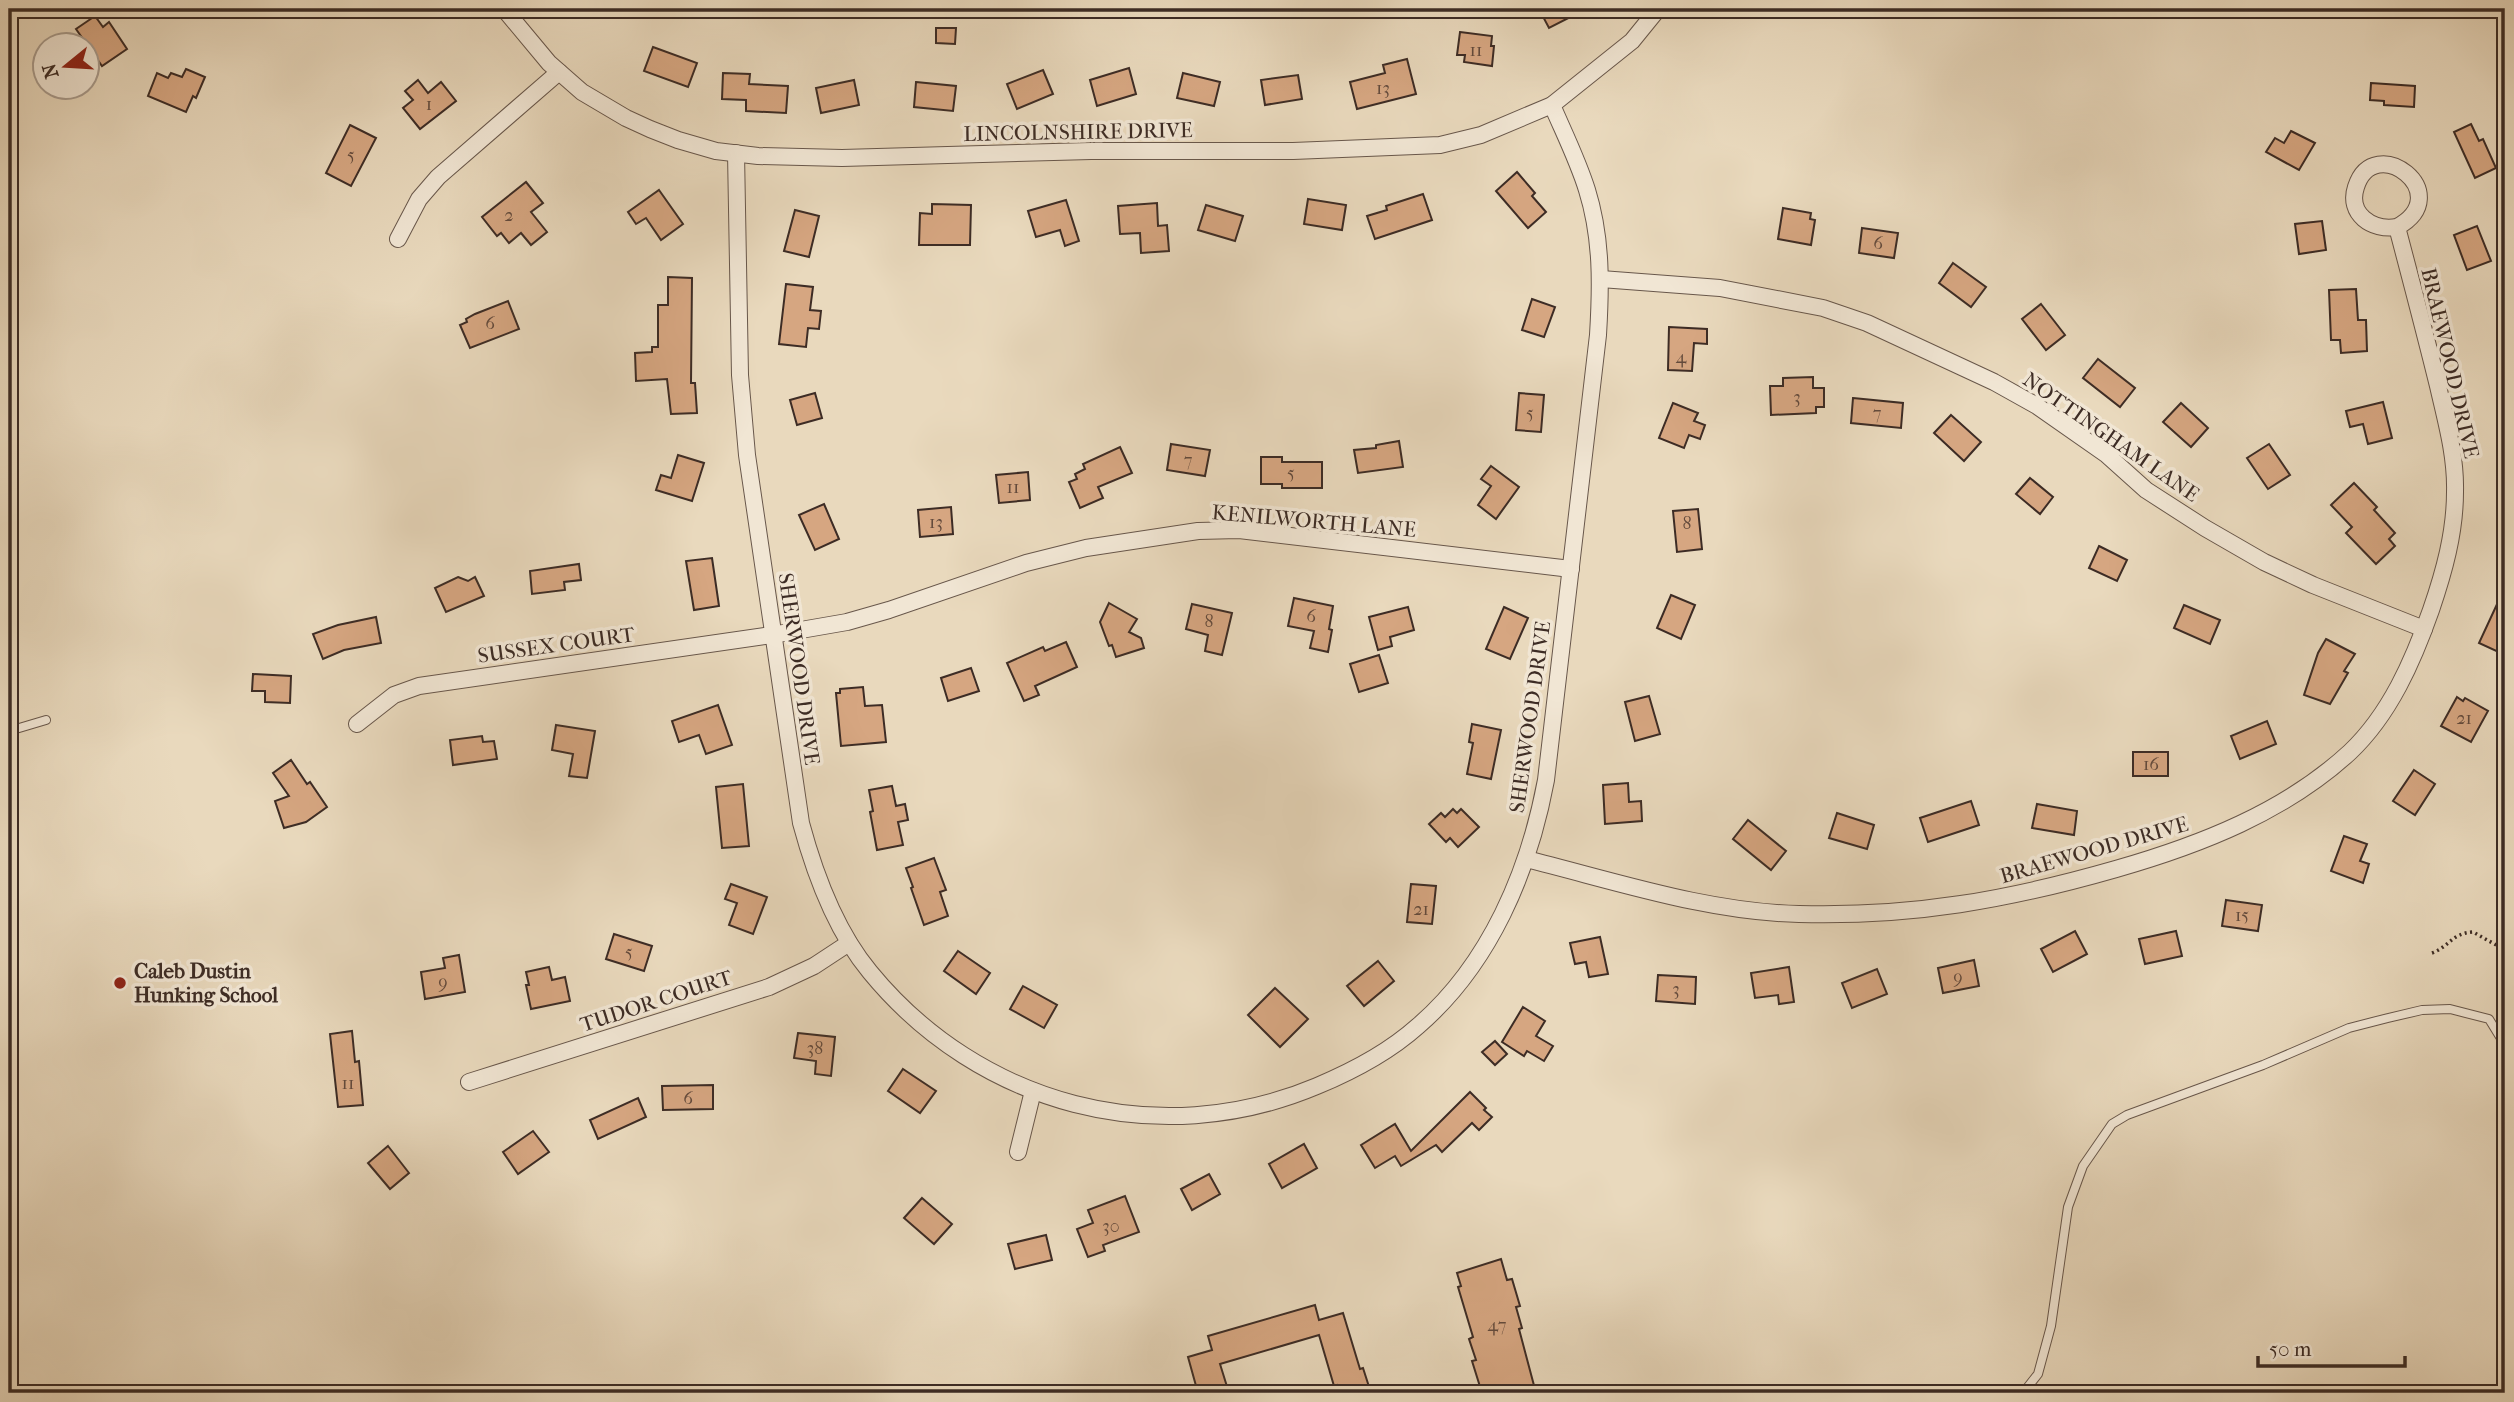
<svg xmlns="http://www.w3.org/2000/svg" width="2514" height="1402" font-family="'IM FELL French Canon',serif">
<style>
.building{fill:#d6a681;stroke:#3d2c25;stroke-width:2}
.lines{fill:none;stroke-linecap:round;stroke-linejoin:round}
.lane-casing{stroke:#68574b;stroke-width:10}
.street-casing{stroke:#68574b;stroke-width:18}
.path{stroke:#3d2c25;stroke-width:3.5;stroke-dasharray:2 3.5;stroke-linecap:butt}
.lane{stroke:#f1e6d4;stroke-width:8}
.street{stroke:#f1e6d4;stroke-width:16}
.poi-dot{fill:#8f2418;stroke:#f1e6d4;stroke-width:2.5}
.labels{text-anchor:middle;stroke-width:7;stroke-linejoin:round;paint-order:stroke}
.number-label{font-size:18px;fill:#634a3c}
.street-label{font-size:21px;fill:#3d2c25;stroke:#f1e6d4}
.poi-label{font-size:21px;font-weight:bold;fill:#3d2c25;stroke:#f1e6d4;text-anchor:start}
</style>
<rect width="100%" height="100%" fill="#e9d9bd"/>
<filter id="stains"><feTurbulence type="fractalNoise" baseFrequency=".00286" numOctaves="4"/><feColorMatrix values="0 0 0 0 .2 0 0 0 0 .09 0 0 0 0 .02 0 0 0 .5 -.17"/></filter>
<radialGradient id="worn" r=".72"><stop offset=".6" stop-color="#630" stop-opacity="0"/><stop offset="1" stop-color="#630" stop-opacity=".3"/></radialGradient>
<g class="building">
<polygon points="1539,9 1586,9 1549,28"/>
<polygon points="95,16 103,27 109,22 127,49 102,66 76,29"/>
<polygon points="936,28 956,28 955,44 936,43"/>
<polygon points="1460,32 1492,36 1491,46 1494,46 1492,66 1464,62 1465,55 1457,55"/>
<polygon points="653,47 697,63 688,87 644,71"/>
<polygon points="1407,59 1416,94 1357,109 1350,82 1385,73 1383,65"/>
<polygon points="1129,68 1136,94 1097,106 1090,80"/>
<polygon points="186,69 205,77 196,98 193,96 186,112 148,96 157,73 168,78 171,73 182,77"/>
<polygon points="1043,70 1053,94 1017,109 1007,84"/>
<polygon points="723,73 750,74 749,84 788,86 786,113 746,111 746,100 722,99"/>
<polygon points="1183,73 1220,82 1214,106 1177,98"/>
<polygon points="1298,75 1302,99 1265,105 1261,80"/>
<polygon points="418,80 428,93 441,82 456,101 420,129 403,108 413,100 405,91"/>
<polygon points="854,80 859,105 821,113 816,88"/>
<polygon points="916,82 956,86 953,111 914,107"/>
<polygon points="2371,83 2415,86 2414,107 2384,105 2384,101 2370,100"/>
<polygon points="2471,124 2479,141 2483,139 2496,168 2475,178 2454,132"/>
<polygon points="350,125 376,138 351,186 326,173"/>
<polygon points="2291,131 2315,143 2299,170 2266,152 2275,138 2284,143"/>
<polygon points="1517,172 1535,193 1532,196 1546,212 1528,228 1496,191"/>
<polygon points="526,182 543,203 531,212 547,232 531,245 521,233 509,243 501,233 497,236 482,217"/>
<polygon points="659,190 683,224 661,240 646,218 636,224 628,212"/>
<polygon points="1423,194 1432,220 1375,239 1367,216 1387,210 1386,206"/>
<polygon points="1308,199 1346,205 1342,230 1304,224"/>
<polygon points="1066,200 1079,241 1065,246 1060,230 1036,237 1028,211"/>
<polygon points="1157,203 1158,226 1167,225 1169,251 1141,253 1140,233 1120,234 1118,206"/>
<polygon points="932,204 971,205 970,245 919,245 920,213 932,214"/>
<polygon points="1206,205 1243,216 1235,241 1198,230"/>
<polygon points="1783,208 1811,213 1810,219 1815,220 1811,245 1778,239"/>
<polygon points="795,210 819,216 809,257 784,251"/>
<polygon points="2322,221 2326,250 2299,254 2295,224"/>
<polygon points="2477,226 2491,261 2467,270 2454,235"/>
<polygon points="1862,228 1898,233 1894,258 1859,253"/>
<polygon points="1953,263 1986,287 1971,307 1939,283"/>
<polygon points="668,277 692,278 691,383 695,383 697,413 671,414 667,379 636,381 635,353 652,352 652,347 658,347 658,305 668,305"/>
<polygon points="786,284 813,287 810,310 821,311 819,329 808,328 806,347 779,344"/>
<polygon points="2356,289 2358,320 2366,320 2367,351 2341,353 2340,340 2331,340 2329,290"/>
<polygon points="1532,299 1555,307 1544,337 1522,330"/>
<polygon points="508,301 519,329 470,348 460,325 467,322 466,319 475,314"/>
<polygon points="2041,304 2065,335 2046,350 2022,319"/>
<polygon points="1669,327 1707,329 1707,344 1694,343 1692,371 1668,370"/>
<polygon points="2098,359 2135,388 2120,407 2083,378"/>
<polygon points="1813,377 1813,388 1824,388 1824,407 1816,407 1816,413 1771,415 1770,386 1783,386 1783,378"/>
<polygon points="815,393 822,418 797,425 790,400"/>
<polygon points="1519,393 1544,395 1541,432 1516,430"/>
<polygon points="1853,398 1903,403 1901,428 1851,423"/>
<polygon points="2383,402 2392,438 2368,444 2363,424 2350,427 2346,411"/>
<polygon points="1673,403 1698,413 1694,421 1705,425 1700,439 1689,435 1684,448 1659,438"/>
<polygon points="2181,403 2208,428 2191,447 2163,422"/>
<polygon points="1951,415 1981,442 1964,461 1934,433"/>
<polygon points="1399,441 1403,467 1358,473 1354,450 1376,448 1376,445"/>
<polygon points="1171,444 1210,450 1205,476 1167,470"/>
<polygon points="2269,444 2290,475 2268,489 2247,458"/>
<polygon points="1120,447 1132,473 1098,487 1103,498 1080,508 1069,482 1077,479 1075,474 1085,469 1083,464"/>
<polygon points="678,455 704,463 692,501 656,490 661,475 671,478"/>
<polygon points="1261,457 1282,457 1282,462 1322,462 1322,488 1282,488 1282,484 1261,484"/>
<polygon points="1491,466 1519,487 1496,519 1478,505 1491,486 1481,479"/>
<polygon points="1028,472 1030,500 999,503 996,475"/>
<polygon points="2030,478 2053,497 2040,514 2016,494"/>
<polygon points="2354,483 2377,507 2374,510 2395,533 2389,539 2395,546 2376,564 2346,533 2352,527 2331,505"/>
<polygon points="824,504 839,539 815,550 799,515"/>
<polygon points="951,507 953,534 920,537 918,510"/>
<polygon points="1698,509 1702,549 1677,552 1673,511"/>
<polygon points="2099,546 2127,560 2117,581 2089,568"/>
<polygon points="712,558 719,606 694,610 686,561"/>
<polygon points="579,564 581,580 564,582 565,590 532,594 530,571"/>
<polygon points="458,577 468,581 475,577 484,596 446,612 435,588"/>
<polygon points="2505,587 2505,655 2479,643"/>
<polygon points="1671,595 1695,605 1681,639 1657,628"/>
<polygon points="1294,598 1333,606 1329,629 1332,630 1328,652 1310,648 1314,631 1288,626"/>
<polygon points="1109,603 1137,619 1129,632 1141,638 1144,648 1116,657 1112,645 1109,646 1100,622"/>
<polygon points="1192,604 1232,613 1222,655 1205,651 1208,635 1186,629"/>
<polygon points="2184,605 2220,620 2210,644 2174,628"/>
<polygon points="1408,607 1414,630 1390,637 1392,646 1378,650 1369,617"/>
<polygon points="1504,607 1528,618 1510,659 1486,649"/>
<polygon points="376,617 381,643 344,650 323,659 313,634 338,625"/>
<polygon points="2326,639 2355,654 2344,671 2348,673 2330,704 2304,695 2318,653"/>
<polygon points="1066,642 1077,667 1035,686 1039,695 1024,701 1007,663 1043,647 1045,651"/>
<polygon points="1379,655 1388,683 1359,692 1350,664"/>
<polygon points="971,668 979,691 948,701 941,678"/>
<polygon points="253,674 291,676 290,703 265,702 265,691 252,691"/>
<polygon points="863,687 865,706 882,705 886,742 841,746 836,693 840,693 840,689"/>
<polygon points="1649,696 1660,734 1635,741 1625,702"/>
<polygon points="2457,697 2463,701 2465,698 2488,711 2471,742 2441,726"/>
<polygon points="718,705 732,745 706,754 699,735 679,742 672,721"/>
<polygon points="2267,721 2276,744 2240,759 2231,736"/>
<polygon points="1472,724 1501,730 1491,779 1467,774 1473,743 1469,742"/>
<polygon points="556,725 595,731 587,778 569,776 573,754 552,750"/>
<polygon points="482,736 483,742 494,741 497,759 453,765 450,740"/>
<rect x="2133" y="752" width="35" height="24"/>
<polygon points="291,760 307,784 310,782 327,807 306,822 284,828 275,801 289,796 273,773"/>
<polygon points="2414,770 2435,784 2415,815 2393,801"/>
<polygon points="1628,783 1629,802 1641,801 1642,821 1605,824 1603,785"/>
<polygon points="743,784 749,846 722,848 716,787"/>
<polygon points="892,786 896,806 905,804 908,820 898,822 903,845 877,850 870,812 873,811 869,790"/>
<polygon points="1971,801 1979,825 1928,842 1920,818"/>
<polygon points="2037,804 2077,811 2074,835 2032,828"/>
<polygon points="1453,809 1457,813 1461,809 1479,827 1458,847 1450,838 1446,842 1429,824 1441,813 1445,817"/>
<polygon points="1837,813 1874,825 1867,849 1829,838"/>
<polygon points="1748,820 1786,851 1771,870 1733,839"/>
<polygon points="2344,836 2367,844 2360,861 2369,864 2363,883 2331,871"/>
<polygon points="934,858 946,890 940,892 948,916 924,925 911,888 913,887 906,868"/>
<polygon points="731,884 767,897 753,934 729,925 737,903 725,899"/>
<polygon points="1411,884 1436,886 1432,924 1407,922"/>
<polygon points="2226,900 2262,905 2258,931 2222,926"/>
<polygon points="2075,931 2087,954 2053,972 2041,949"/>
<polygon points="2176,931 2182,956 2145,964 2139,939"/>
<polygon points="614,934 652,946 644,971 606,959"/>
<polygon points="1600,937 1608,974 1589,977 1586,962 1575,964 1570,943"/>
<polygon points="958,951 990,973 976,994 944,971"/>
<polygon points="459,955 465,992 425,999 421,972 445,968 443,958"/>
<polygon points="1974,960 1979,986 1943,993 1938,968"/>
<polygon points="1378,961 1394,981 1364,1006 1347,986"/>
<polygon points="549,967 552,980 565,977 570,1001 531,1009 526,985 529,985 526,972"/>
<polygon points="1789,967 1794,1002 1779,1004 1778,995 1755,998 1751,973"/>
<polygon points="1877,969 1887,994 1852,1008 1842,983"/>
<polygon points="1658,975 1696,977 1695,1004 1656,1001"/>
<polygon points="1023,986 1057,1005 1044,1028 1010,1009"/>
<polygon points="1275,988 1308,1019 1280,1047 1248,1015"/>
<polygon points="1523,1007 1545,1021 1536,1036 1553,1046 1544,1061 1527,1051 1524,1056 1502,1042"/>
<polygon points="352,1031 355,1062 359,1061 363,1105 338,1107 330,1034"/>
<polygon points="798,1033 835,1037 831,1076 815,1074 816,1061 794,1058"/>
<polygon points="1495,1041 1507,1054 1495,1065 1482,1052"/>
<polygon points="903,1069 936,1091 920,1113 888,1091"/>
<polygon points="713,1085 713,1109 663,1110 662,1086"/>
<polygon points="1470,1092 1486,1108 1484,1110 1492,1117 1479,1130 1472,1123 1442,1152 1436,1145 1401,1166 1395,1156 1375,1168 1361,1145 1395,1124 1411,1151"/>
<polygon points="638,1098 646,1117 598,1139 590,1120"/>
<polygon points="533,1131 549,1152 518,1174 503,1152"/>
<polygon points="1304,1144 1317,1168 1282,1188 1269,1164"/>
<polygon points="388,1146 409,1173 390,1189 368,1163"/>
<polygon points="1209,1174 1220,1194 1192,1210 1181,1189"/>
<polygon points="1125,1196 1139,1232 1103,1245 1105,1251 1088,1257 1077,1229 1093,1223 1088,1210"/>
<polygon points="922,1198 952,1224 934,1244 904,1218"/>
<polygon points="1046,1235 1052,1260 1015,1269 1008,1244"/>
<polygon points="1501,1259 1507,1280 1512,1279 1520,1306 1516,1307 1522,1328 1519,1329 1536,1393 1482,1393 1472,1361 1476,1360 1469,1339 1473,1337 1458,1287 1461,1286 1457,1273"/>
<polygon points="1315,1305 1319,1320 1343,1313 1360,1369 1363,1368 1371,1393 1340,1393 1337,1385 1334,1386 1319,1335 1220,1364 1229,1393 1198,1393 1188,1357 1212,1350 1208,1336"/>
</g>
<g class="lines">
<g class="lane-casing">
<g id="lane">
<polyline points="9,731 46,720"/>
<polyline points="2023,1393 2038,1374 2051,1326 2068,1207 2083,1166 2112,1124 2127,1115 2263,1065 2349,1028 2388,1018 2422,1010 2450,1009 2489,1019 2505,1045"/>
</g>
</g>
<g class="street-casing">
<g id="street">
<polyline points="504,9 549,63 582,92 626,118 650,129 678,140 716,151 758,156 842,158 1091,151 1293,151 1440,145 1481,135 1552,105 1632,41 1658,9"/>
<path d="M736 153 740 375 747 455 801 823C815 875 835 930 870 972 979 1105 1158 1153 1317 1086 1353 1071 1389 1052 1418 1026 1490 964 1529 871 1546 780L1598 335C1601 286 1602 238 1587 190 1578 161 1564 133 1552 105"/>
<polyline points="398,239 419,199 438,177 559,72"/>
<polyline points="1601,279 1720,288 1823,308 1867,323 1994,382 2037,406 2107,455 2146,490 2205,528 2264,562 2313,585 2424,629"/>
<polyline points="357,724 394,695 419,686 772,635 847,622 889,610 1026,563 1086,548 1198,531 1239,530 1571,569"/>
<path d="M1526 859C1615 881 1707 912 1799 914 1912 917 2008 900 2116 869 2200 845 2285 812 2350 752 2390 714 2413 661 2431 610 2444 572 2455 533 2455 492 2456 456 2446 421 2438 386 2425 333 2411 280 2397 227 2458 194 2374 130 2356 187 2347 214 2372 231 2397 227"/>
<polyline points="469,1082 769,987 814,966 849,943"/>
<polyline points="1018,1152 1033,1091"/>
</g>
</g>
<path class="path" d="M2432 953C2449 947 2452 933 2473 932L2505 950"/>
<use href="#lane" class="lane"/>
<use href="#street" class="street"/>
</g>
<circle class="poi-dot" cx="120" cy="983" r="7"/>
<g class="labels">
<g class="number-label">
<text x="1476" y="56">11</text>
<text x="1383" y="94">13</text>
<text x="429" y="110">1</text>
<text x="351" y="161">5</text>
<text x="509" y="221">2</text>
<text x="1878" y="249">6</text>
<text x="490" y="329">6</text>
<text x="1681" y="363">4</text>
<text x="1797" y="403">3</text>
<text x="1530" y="419">5</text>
<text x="1877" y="419">7</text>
<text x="1188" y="466">7</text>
<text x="1291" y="479">5</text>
<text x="1013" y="493">11</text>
<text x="936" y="528">13</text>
<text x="1687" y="529">8</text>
<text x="1311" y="622">6</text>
<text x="1209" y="627">8</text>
<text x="2464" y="724">21</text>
<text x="2151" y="770">16</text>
<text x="1421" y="915">21</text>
<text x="2242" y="921">15</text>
<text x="629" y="958">5</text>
<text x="1958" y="983">9</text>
<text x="443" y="988">9</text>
<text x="1676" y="995">3</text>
<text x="815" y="1054">38</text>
<text x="348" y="1089">11</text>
<text x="688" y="1104">6</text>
<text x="1111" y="1232">30</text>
<text x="1497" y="1331">47</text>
</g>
<g class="street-label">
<text transform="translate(1078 132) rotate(-1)" y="7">LINCOLNSHIRE DRIVE</text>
<text transform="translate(2450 363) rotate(77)" y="7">BRAEWOOD DRIVE</text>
<text transform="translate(2111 437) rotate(35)" y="7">NOTTINGHAM LANE</text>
<text transform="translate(1314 521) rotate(5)" y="7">KENILWORTH LANE</text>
<text transform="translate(556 645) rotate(-8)" y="7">SUSSEX COURT</text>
<text transform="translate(799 669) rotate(82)" y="7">SHERWOOD DRIVE</text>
<text transform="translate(1530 717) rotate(-82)" y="7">SHERWOOD DRIVE</text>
<text transform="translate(2094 850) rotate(-16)" y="7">BRAEWOOD DRIVE</text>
<text transform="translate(656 1001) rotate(-18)" y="7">TUDOR COURT</text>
</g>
<g class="poi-label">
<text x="134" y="978">Caleb Dustin<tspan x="134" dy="24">Hunking School</tspan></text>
</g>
</g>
<rect width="2514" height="1402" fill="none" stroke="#e9d9bd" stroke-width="35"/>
<rect x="10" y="10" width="2493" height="1381" fill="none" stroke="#3d2c25" stroke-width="3.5"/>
<rect x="18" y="18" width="2479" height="1367" fill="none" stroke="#3d2c25" stroke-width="2"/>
<g transform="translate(66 66) rotate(252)"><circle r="33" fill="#f1e6d4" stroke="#a99c8e" stroke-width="2"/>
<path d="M0-5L12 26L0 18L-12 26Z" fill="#8f2418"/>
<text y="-10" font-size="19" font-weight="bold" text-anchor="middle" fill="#3d2c25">N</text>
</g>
<path d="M2258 1356v10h147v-10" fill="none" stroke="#3d2c25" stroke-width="3.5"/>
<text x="2269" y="1356" font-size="21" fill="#3d2c25" stroke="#f1e6d4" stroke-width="5" paint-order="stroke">50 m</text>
<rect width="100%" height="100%" filter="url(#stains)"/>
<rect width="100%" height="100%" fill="url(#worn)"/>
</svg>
